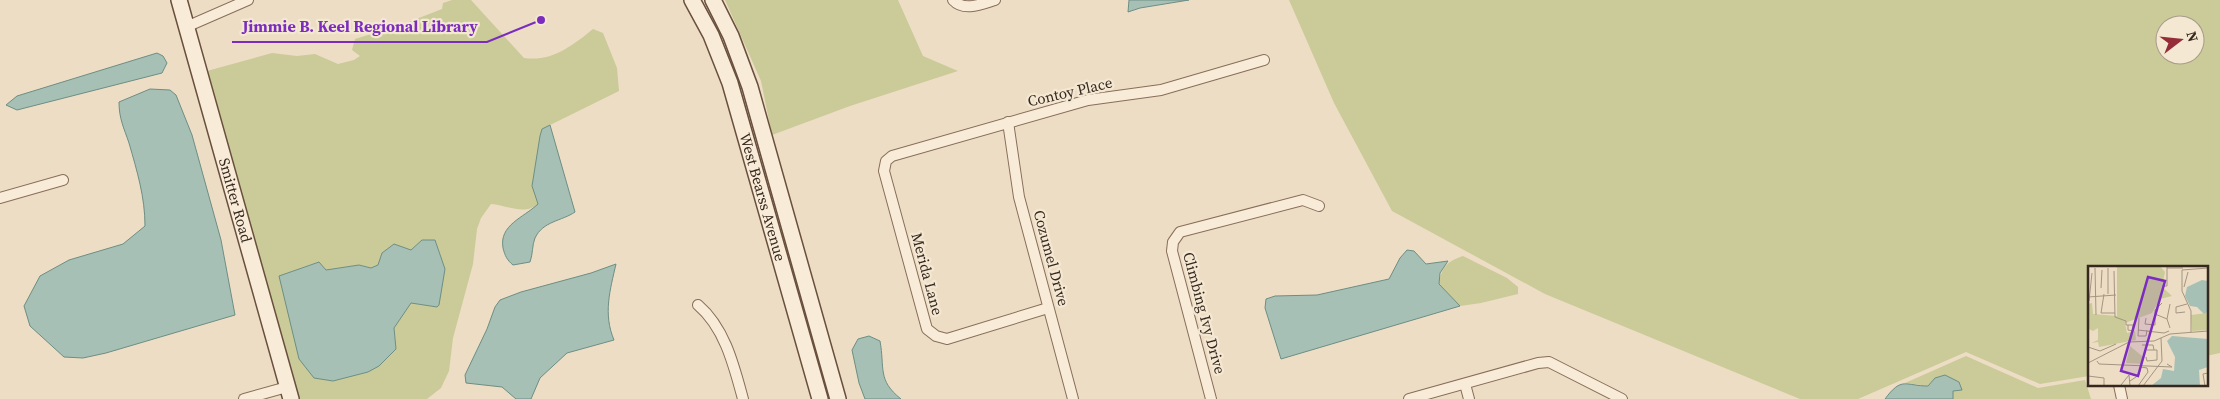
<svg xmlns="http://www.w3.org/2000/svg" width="2220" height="399" font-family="'Source Serif 4',serif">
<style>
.green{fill:#cacb98;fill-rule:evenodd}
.water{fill:#a6c0b6;stroke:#6d8e83}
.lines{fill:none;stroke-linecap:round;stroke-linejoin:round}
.street-casing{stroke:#876e5b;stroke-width:12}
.secondary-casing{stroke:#694f3e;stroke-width:18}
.street{stroke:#f8ebd7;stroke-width:10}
.secondary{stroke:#f8ebd7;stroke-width:15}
.labels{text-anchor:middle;stroke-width:4.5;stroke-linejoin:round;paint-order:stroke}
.street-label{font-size:15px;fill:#37281f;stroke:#f4e8d3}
.inset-road{fill:none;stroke:#a49582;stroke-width:1}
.view{fill:#7b2cbf;fill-opacity:0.15;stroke:#7b2cbf;stroke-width:2.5}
.inset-edge{fill:none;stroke:#37281f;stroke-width:2.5}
.leader{fill:none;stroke:#7b2cbf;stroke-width:2}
.callout-dot{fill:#7b2cbf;stroke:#f4e8d3;stroke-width:2}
.callout-label{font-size:16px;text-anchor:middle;font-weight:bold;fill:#7b2cbf;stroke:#f4e8d3;stroke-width:4.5;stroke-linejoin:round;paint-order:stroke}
</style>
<rect width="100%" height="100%" fill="#edddc4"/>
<g class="green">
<path d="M452 0H471L524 58C552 62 572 46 593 29L603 33 617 68 619 91 542 129 532 186 538 204C524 216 507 205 491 204L481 218 477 229 473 264 453 338 449 371 441 388 427 399H296L207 71 272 53 297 56 315 54 338 64 354 60 360 56 352 50 355 39 401 25 442 9 443 3ZM422 240H435L441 257 436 307 411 303 394 328 396 349 368 372 333 381 279 276 318 262 326 270 359 265 371 268 378 265 382 253 394 244 411 250Z"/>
<polygon points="725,0 898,0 923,56 958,71 850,106 772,135 761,81"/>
<path d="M1289 0H2220V353L2206 356V268H2089V376L2040 384 1966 352 1858 399H1800L1545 294 1392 211 1334 103ZM2165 25H2195V55H2165Z"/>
<path d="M1463 256 1507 278 1518 287V294L1481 303 1460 306 1439 284C1441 267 1448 261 1463 256Z"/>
<polygon points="1966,356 2038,388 2085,380 2091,399 1953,399 1953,391 1962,390 1905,383"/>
</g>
<g class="water">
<polygon points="1129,0 1189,0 1140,8 1128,12"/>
<polygon points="157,53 163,56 167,63 162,73 17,110 6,105 17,96"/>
<path d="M150 89 170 90 176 95 192 135 221 240 235 315 106 353 83 358 64 357 30 326 24 306 40 276 69 260 123 244 145 226C145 197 137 171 129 143 124 128 119 119 119 102Z"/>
<path d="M550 125 575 212C562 221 543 221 535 238 532 245 533 254 530 262L513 265C507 260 505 256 503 248 499 225 523 218 538 204L532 186 540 136 542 129Z"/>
<polygon points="422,240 435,240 445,269 439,305 437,307 411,303 394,328 396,349 379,366 368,372 333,381 314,378 299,359 279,276 319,262 326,270 359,265 371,268 378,265 382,253 394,244 411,250"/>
<polygon points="1407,250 1414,251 1426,264 1448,261 1440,273 1439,284 1460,306 1281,359 1265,308 1266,299 1275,296 1317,295 1389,279 1400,258"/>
<path d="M616 264C610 290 603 314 614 340L567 353 540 378 531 399H516L502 387 466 383 465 375 487 329 495 307 500 300 521 292 591 273Z"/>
<path d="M869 336 880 341C885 368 877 380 901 399H865L859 383 852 350 858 339Z"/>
<path d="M1945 375 1959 382 1962 390 1953 391V399H1885C1902 376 1905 386 1928 386L1935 378Z"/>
</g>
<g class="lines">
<g class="street-casing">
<g id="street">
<path d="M953 0C964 12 982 4 995 0"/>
<polyline points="186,27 248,0"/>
<polyline points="1008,122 1019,197 1073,399"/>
<polyline points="0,198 63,180"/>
<path d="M698 305C725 328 734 366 743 399"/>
<polyline points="1048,308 947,339 936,336 927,329 884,171 886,161 892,156 1088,100 1161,90 1264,60"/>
<polyline points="1465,384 1469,399"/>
<polyline points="2119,385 2122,399"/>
<polyline points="244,399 287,387"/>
<polyline points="1211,399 1172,251 1173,242 1180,232 1303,200 1319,206"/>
<polyline points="1409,399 1538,363 1549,362 1622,399"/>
</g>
</g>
<g class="secondary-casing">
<g id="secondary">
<path id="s1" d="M179 0 291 399"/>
<path id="s2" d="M692 0 711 35 730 83 820 399"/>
<polyline points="713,0 731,36 750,87 838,399"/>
</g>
</g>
<use href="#street" class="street"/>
<use href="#secondary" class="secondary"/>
</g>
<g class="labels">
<g class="street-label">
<text transform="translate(1070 92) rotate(-13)" y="5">Contoy Place</text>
<text dy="5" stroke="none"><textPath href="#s2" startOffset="210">West Bearss Avenue</textPath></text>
<text dy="5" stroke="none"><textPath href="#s1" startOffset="208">Smitter Road</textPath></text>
<text transform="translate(1051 258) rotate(75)" y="5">Cozumel Drive</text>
<text transform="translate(927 274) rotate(75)" y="5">Merida Lane</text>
<text transform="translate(1204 313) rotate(75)" y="5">Climbing Ivy Drive</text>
</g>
</g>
<g transform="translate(2088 266)">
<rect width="120" height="120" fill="#edddc4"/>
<path d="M29 0H72L77 6 74 21 84 30 72 33 64 47 37 57 39 67 47 65 48 74 11 81 10 76 3 77 10 74V62L5 65 1 63 0 38 4 37 5 48 29 50ZM119 47 120 64 104 65 103 49ZM42 80 55 91V98L38 97Z" fill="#cacb98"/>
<path d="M114 14 120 15V46L116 48 109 41 102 40 97 30 99 21ZM84 70 120 73V101L111 104 112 120H63L73 112 75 103 86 105 87 91 79 75Z" fill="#a6c0b6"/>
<path class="inset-road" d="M7 2 8 49M20 2V28M79 2H95M26 5 27 51M74 20H79V0M96 21 100 6M13 22 14 4M16 28 13 47H27M0 31 28 29M1 35 4 7M97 46 88 47V41L99 38M67 48 79 53 82 62M27 51 38 55V59H45V65L40 64V59M51 52 50 70H58L59 64M58 52 57 58 67 59V44L74 37M79 53 82 38M0 60V76M50 64 76 67 81 65M103 66V45L94 25V4L120 2M54 79H65L66 84M0 81 12 85 28 78M58 91 59 95 69 94V84H59M9 95 11 98 84 101 79 98M0 97 41 76 66 75 82 68 120 65M0 110 16 112V120M42 115 51 109 53 99M33 119 41 109 42 120M50 120 60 106 59 102 53 101M55 120 74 95 73 72M117 120 115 108 120 107"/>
<path class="view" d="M60 11 77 15 50 110 33 105Z"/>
<rect width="120" height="120" class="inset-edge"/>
</g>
<path class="leader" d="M541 20L487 42H232"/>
<circle class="callout-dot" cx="541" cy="20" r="5"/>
<g class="callout-label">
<text x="360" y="32">Jimmie B. Keel Regional Library</text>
</g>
<g transform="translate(2180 40) rotate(74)"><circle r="24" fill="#f4e8d3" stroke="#a89b8b"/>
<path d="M0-4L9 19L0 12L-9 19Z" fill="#942d38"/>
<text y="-8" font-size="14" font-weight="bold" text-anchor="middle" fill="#37281f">N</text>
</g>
</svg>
